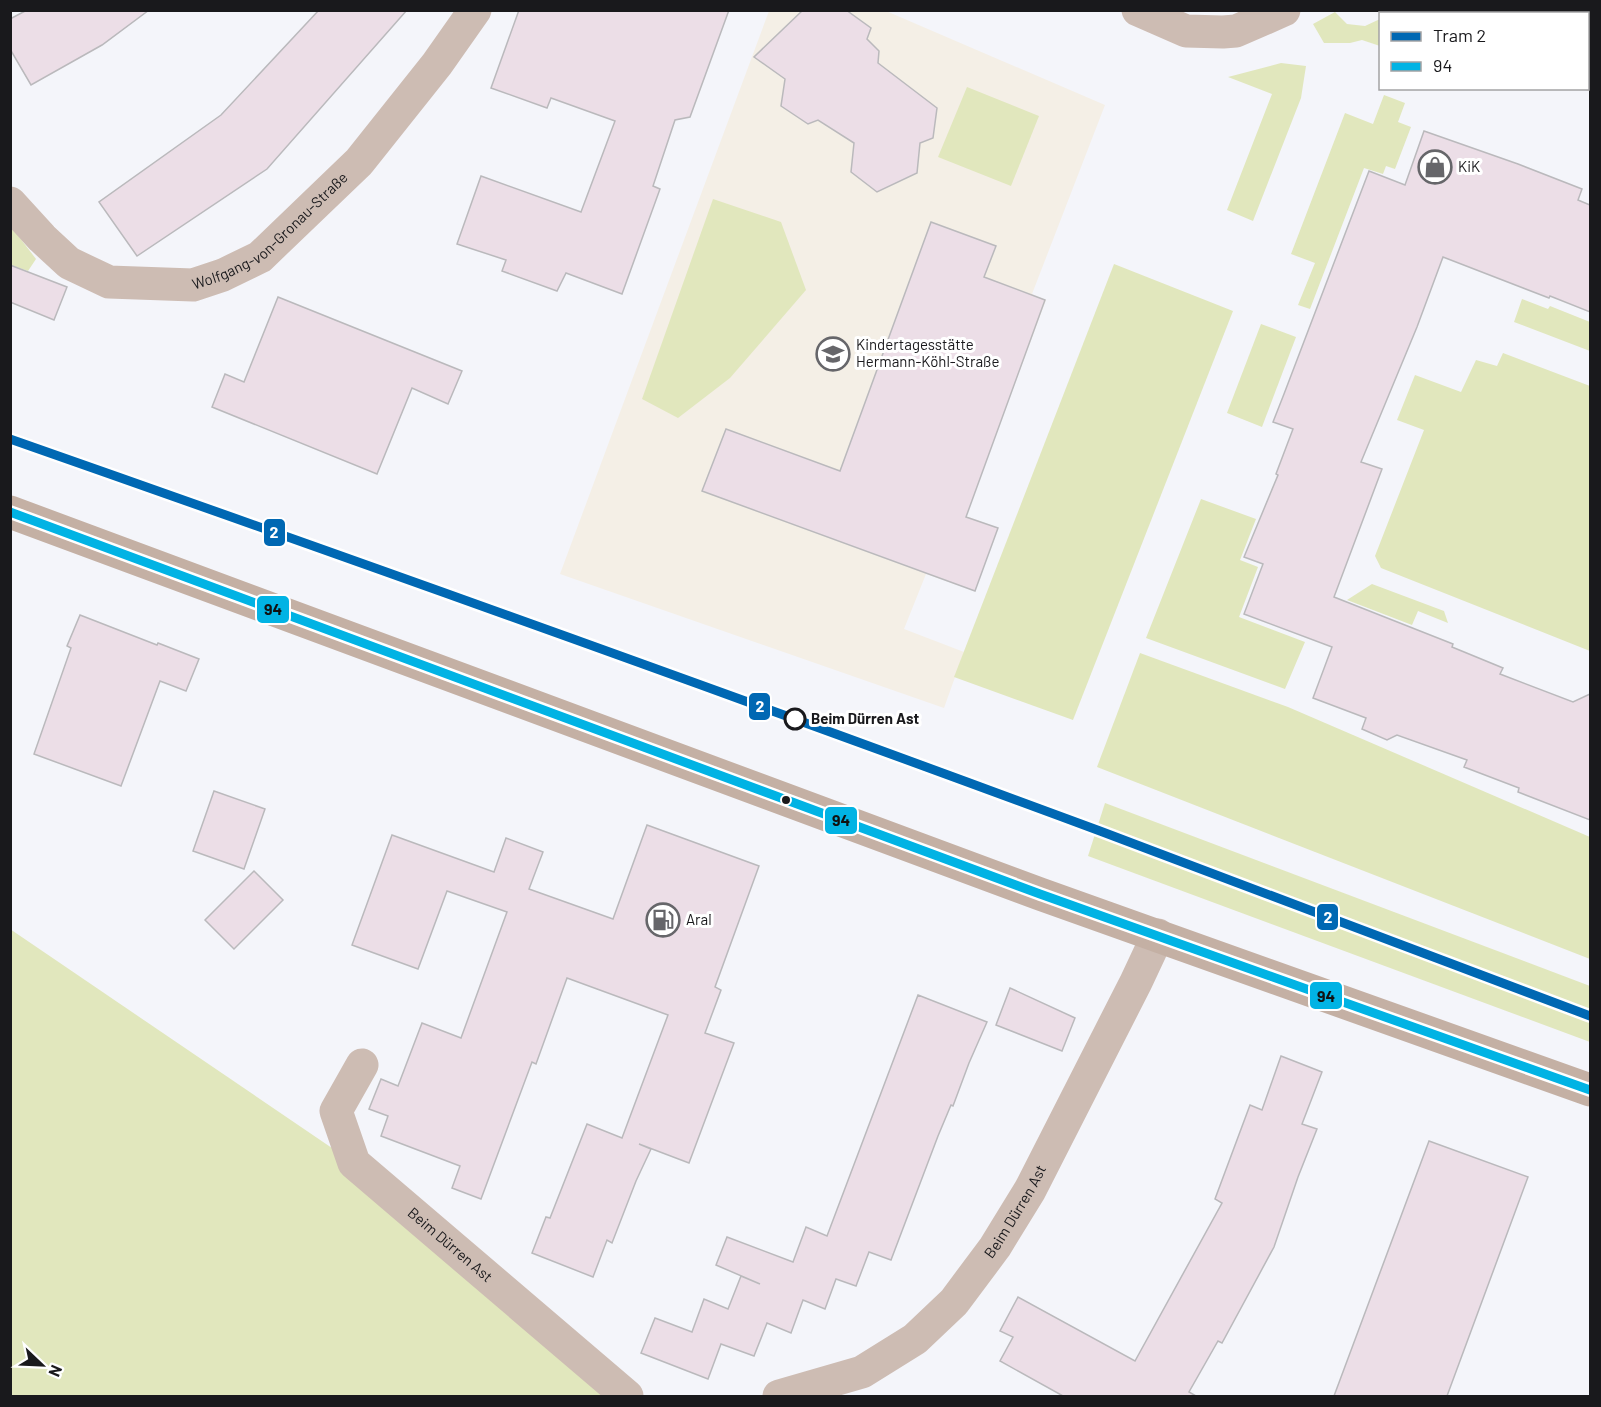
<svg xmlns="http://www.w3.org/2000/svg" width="1601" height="1407" font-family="Barlow,sans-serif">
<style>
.education{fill:#f4efe6}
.green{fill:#e1e7bd}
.building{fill:#ecdee7;stroke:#bab9bc;stroke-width:1.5}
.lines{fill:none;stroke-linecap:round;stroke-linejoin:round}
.street{stroke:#cdbcb3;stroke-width:33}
.secondary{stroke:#c4b0a4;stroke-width:33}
.bus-1-casing{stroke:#fff;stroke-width:14}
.bus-1{stroke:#01b3e4;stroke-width:9}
.tram-1-casing{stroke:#fff;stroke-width:14}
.tram-1{stroke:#0068b3;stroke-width:9}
.stop-dot{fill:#fff;stroke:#19191c;stroke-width:3}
.bus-dot{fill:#19191c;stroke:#fff;stroke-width:2}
.labels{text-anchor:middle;stroke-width:6;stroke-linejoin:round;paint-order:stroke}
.poi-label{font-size:15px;fill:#19191c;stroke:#fff;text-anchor:start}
.street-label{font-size:15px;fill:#19191c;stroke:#fff}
.stop-label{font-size:15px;font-weight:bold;fill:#19191c;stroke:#fff;text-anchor:start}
.line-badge{stroke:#fff;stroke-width:2}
.badge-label{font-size:16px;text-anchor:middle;font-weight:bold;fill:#fff}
.pale-badge-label{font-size:16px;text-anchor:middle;font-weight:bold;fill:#111}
</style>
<rect width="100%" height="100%" fill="#f4f5fa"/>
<polygon class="education" points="769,11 886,11 1105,105 1032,294 1046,300 966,516 998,528 975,591 926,574 904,629 964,652 944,708 560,574"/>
<g class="green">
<polygon points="1335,12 1347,24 1365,26 1380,19 1380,46 1362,40 1350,43 1324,43 1313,24"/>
<polygon points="1281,63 1306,66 1301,98 1253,221 1227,210 1272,94 1228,77"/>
<polygon points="967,87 1039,116 1011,186 938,157"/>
<polygon points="1384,95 1405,103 1398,122 1411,127 1395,169 1386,166 1383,174 1364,168 1310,309 1298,305 1315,263 1291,254 1345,113 1373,124"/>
<polygon points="713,199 781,222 806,290 730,378 678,418 642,399"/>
<polygon points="10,225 36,259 28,271 11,265"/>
<polygon points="1114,264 1233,311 1073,720 954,677"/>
<polygon points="1522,299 1548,309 1550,306 1590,322 1590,351 1514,322"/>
<polygon points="1261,324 1296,337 1262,427 1227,413"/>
<polygon points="1503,353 1590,386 1590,651 1381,568 1375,556 1424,430 1397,420 1415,375 1461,392 1476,360 1497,366"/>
<polygon points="1201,499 1256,519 1240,560 1258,567 1239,617 1305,642 1285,689 1146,638"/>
<polygon points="1372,584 1444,611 1448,623 1418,611 1412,625 1347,600"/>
<polygon points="1140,653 1288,707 1590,837 1590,959 1097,767"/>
<polygon points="1105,803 1590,986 1590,1042 1088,856"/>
<polygon points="10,929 354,1163 627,1396 11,1396"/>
</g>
<g class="building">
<polygon points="27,10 149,10 102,45 31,85 10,49 10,19"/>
<polygon points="319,10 407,10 267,169 137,256 99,202 221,115"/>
<polygon points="519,10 729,10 690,117 675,120 653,186 660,189 622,294 566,273 557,291 502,271 506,260 457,244 481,176 581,212 615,121 551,98 547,108 491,88"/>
<polygon points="803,10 846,10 871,28 867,39 879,51 878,63 937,108 933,138 920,143 917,173 877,192 851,172 854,143 818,120 808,124 781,106 785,79 754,57"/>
<polygon points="1424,131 1518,164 1582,189 1578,200 1590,205 1590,312 1550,296 1549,298 1443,257 1417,327 1361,462 1382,469 1334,597 1453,644 1452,647 1503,668 1500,674 1573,702 1590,694 1590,820 1518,792 1519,788 1464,767 1467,760 1397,735 1387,740 1362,729 1366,718 1313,698 1332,647 1244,614 1263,564 1244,557 1278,475 1276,474 1293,429 1273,422 1284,394 1369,171 1405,185"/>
<polygon points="931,222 996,246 984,277 1045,300 966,517 998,528 975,591 702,491 726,429 840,471"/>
<polygon points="10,265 67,287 54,320 10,302"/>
<polygon points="278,297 462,371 448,404 412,388 377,474 212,407 225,374 244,382"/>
<polygon points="80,615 157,645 158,643 199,659 186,691 160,681 121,786 34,754 71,648 67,646"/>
<polygon points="214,791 265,809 244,869 193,851"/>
<polygon points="647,825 759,866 715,987 721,990 705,1033 734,1043 689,1163 639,1144 651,1149 636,1181 612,1243 607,1240 593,1277 532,1253 546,1217 550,1218 587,1124 622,1138 668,1015 567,978 536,1064 532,1062 481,1199 452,1188 460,1166 381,1136 388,1116 369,1109 381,1079 398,1086 422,1023 461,1038 507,912 447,891 418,969 352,945 392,835 494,872 506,838 543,852 529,889 613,919"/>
<polygon points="254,871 283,900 234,949 205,920"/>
<polygon points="1010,988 1075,1018 1062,1051 996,1025"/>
<polygon points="918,995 987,1022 969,1063 953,1106 951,1105 938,1136 891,1260 869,1252 856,1286 836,1279 825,1309 803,1300 791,1333 767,1323 754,1356 721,1344 708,1379 641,1353 655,1318 692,1332 704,1299 728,1309 741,1276 760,1284 716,1265 727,1237 793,1262 806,1227 827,1236"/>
<polygon points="1281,1056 1322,1072 1302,1124 1317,1129 1298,1177 1274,1247 1222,1343 1218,1341 1189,1392 1196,1396 1063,1396 1000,1361 1013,1337 1000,1331 1018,1297 1135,1361 1222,1203 1215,1199 1250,1105 1262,1110"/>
<polygon points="1429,1141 1528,1177 1447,1396 1334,1396"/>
</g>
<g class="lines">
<g class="street">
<polyline points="1138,10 1186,31 1223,32 1236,31 1284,10"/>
<polyline points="1444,10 1448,14"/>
<polyline points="1588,73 1590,74"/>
<path id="s1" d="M10 203 42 238 69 263 109 282 193 285 223 275 260 257 359 162 437 64 475 10"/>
<path id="s2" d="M362 1065 336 1111 354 1163 627 1396"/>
<path id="s3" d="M779 1396 862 1372 915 1339 954 1302 995 1247 1030 1190 1136 982 1158 935"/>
</g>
<polyline class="secondary" points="10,512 1040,894 1590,1090"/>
<g class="bus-1-casing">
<polyline id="bus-1" points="10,512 1040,894 1590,1090"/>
</g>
<use href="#bus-1" class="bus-1"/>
<g class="tram-1-casing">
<path id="tram-1" d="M10 439C375 567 738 697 1100 831 1263 892 1427 955 1590 1016"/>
</g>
<use href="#tram-1" class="tram-1"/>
</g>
<defs>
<g id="shop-ring" transform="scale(1.725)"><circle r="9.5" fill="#fff" stroke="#66666a" stroke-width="1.5"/><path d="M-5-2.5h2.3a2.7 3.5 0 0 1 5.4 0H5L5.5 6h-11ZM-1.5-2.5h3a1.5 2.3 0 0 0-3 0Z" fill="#66666a"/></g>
<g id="school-ring" transform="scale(1.725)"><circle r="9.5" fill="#fff" stroke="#66666a" stroke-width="1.5"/><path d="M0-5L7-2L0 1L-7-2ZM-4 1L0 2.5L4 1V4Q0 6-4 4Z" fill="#66666a"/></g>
<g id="fuel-ring" transform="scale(1.725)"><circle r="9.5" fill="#fff" stroke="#66666a" stroke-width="1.5"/><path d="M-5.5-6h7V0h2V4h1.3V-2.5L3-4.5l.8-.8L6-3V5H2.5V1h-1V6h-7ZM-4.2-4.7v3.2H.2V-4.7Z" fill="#66666a"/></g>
</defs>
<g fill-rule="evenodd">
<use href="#shop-ring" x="1435" y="167"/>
<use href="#school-ring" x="833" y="354"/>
<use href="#fuel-ring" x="663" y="920"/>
</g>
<circle class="stop-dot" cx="795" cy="719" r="10"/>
<circle class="bus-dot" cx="786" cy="800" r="5"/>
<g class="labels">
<g class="poi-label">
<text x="1458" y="172">KiK</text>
<text x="856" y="350">Kindertagesstätte<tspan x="856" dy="17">Hermann-Köhl-Straße</tspan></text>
<text x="686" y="925">Aral</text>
</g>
<g class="street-label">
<text dy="5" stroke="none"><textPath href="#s1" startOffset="308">Wolfgang-von-Gronau-Straße</textPath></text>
<text dy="5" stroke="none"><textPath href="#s3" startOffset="312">Beim Dürren Ast</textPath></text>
<text dy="5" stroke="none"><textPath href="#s2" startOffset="234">Beim Dürren Ast</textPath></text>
</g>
<g class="stop-label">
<text x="811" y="724">Beim Dürren Ast</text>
</g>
</g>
<g class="line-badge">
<rect x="263" y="518" width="23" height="29" rx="6" fill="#0068b3"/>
<rect x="256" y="595" width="34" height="29" rx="6" fill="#01b3e4"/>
<rect x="748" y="692" width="23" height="29" rx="6" fill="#0068b3"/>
<rect x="824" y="806" width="34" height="29" rx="6" fill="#01b3e4"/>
<rect x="1316" y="903" width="23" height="28" rx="6" fill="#0068b3"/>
<rect x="1309" y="981" width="34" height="29" rx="6" fill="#01b3e4"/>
</g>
<g class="badge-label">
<text x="274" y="538">2</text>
<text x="760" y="712">2</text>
<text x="1328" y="923">2</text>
</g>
<g class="pale-badge-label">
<text x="273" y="615">94</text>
<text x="841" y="826">94</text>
<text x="1326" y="1002">94</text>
</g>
<rect width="1601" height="1407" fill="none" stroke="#19191c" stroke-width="24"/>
<rect x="1379" y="12" width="210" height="78" fill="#ffffff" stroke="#a3a3a4" stroke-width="1.5"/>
<rect x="1391" y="32" width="30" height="9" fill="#0068b3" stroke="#a3a3a4" stroke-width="1.5"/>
<text x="1433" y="42" font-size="18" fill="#19191c">Tram 2</text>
<rect x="1391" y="62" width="30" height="9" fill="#01b3e4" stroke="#a3a3a4" stroke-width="1.5"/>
<text x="1433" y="72" font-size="18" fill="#19191c">94</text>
<g transform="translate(42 1365) rotate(113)" stroke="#ffffff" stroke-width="4.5" paint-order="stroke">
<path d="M0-4.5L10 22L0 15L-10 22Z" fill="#19191c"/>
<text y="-9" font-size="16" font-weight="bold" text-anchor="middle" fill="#19191c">N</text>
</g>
</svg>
